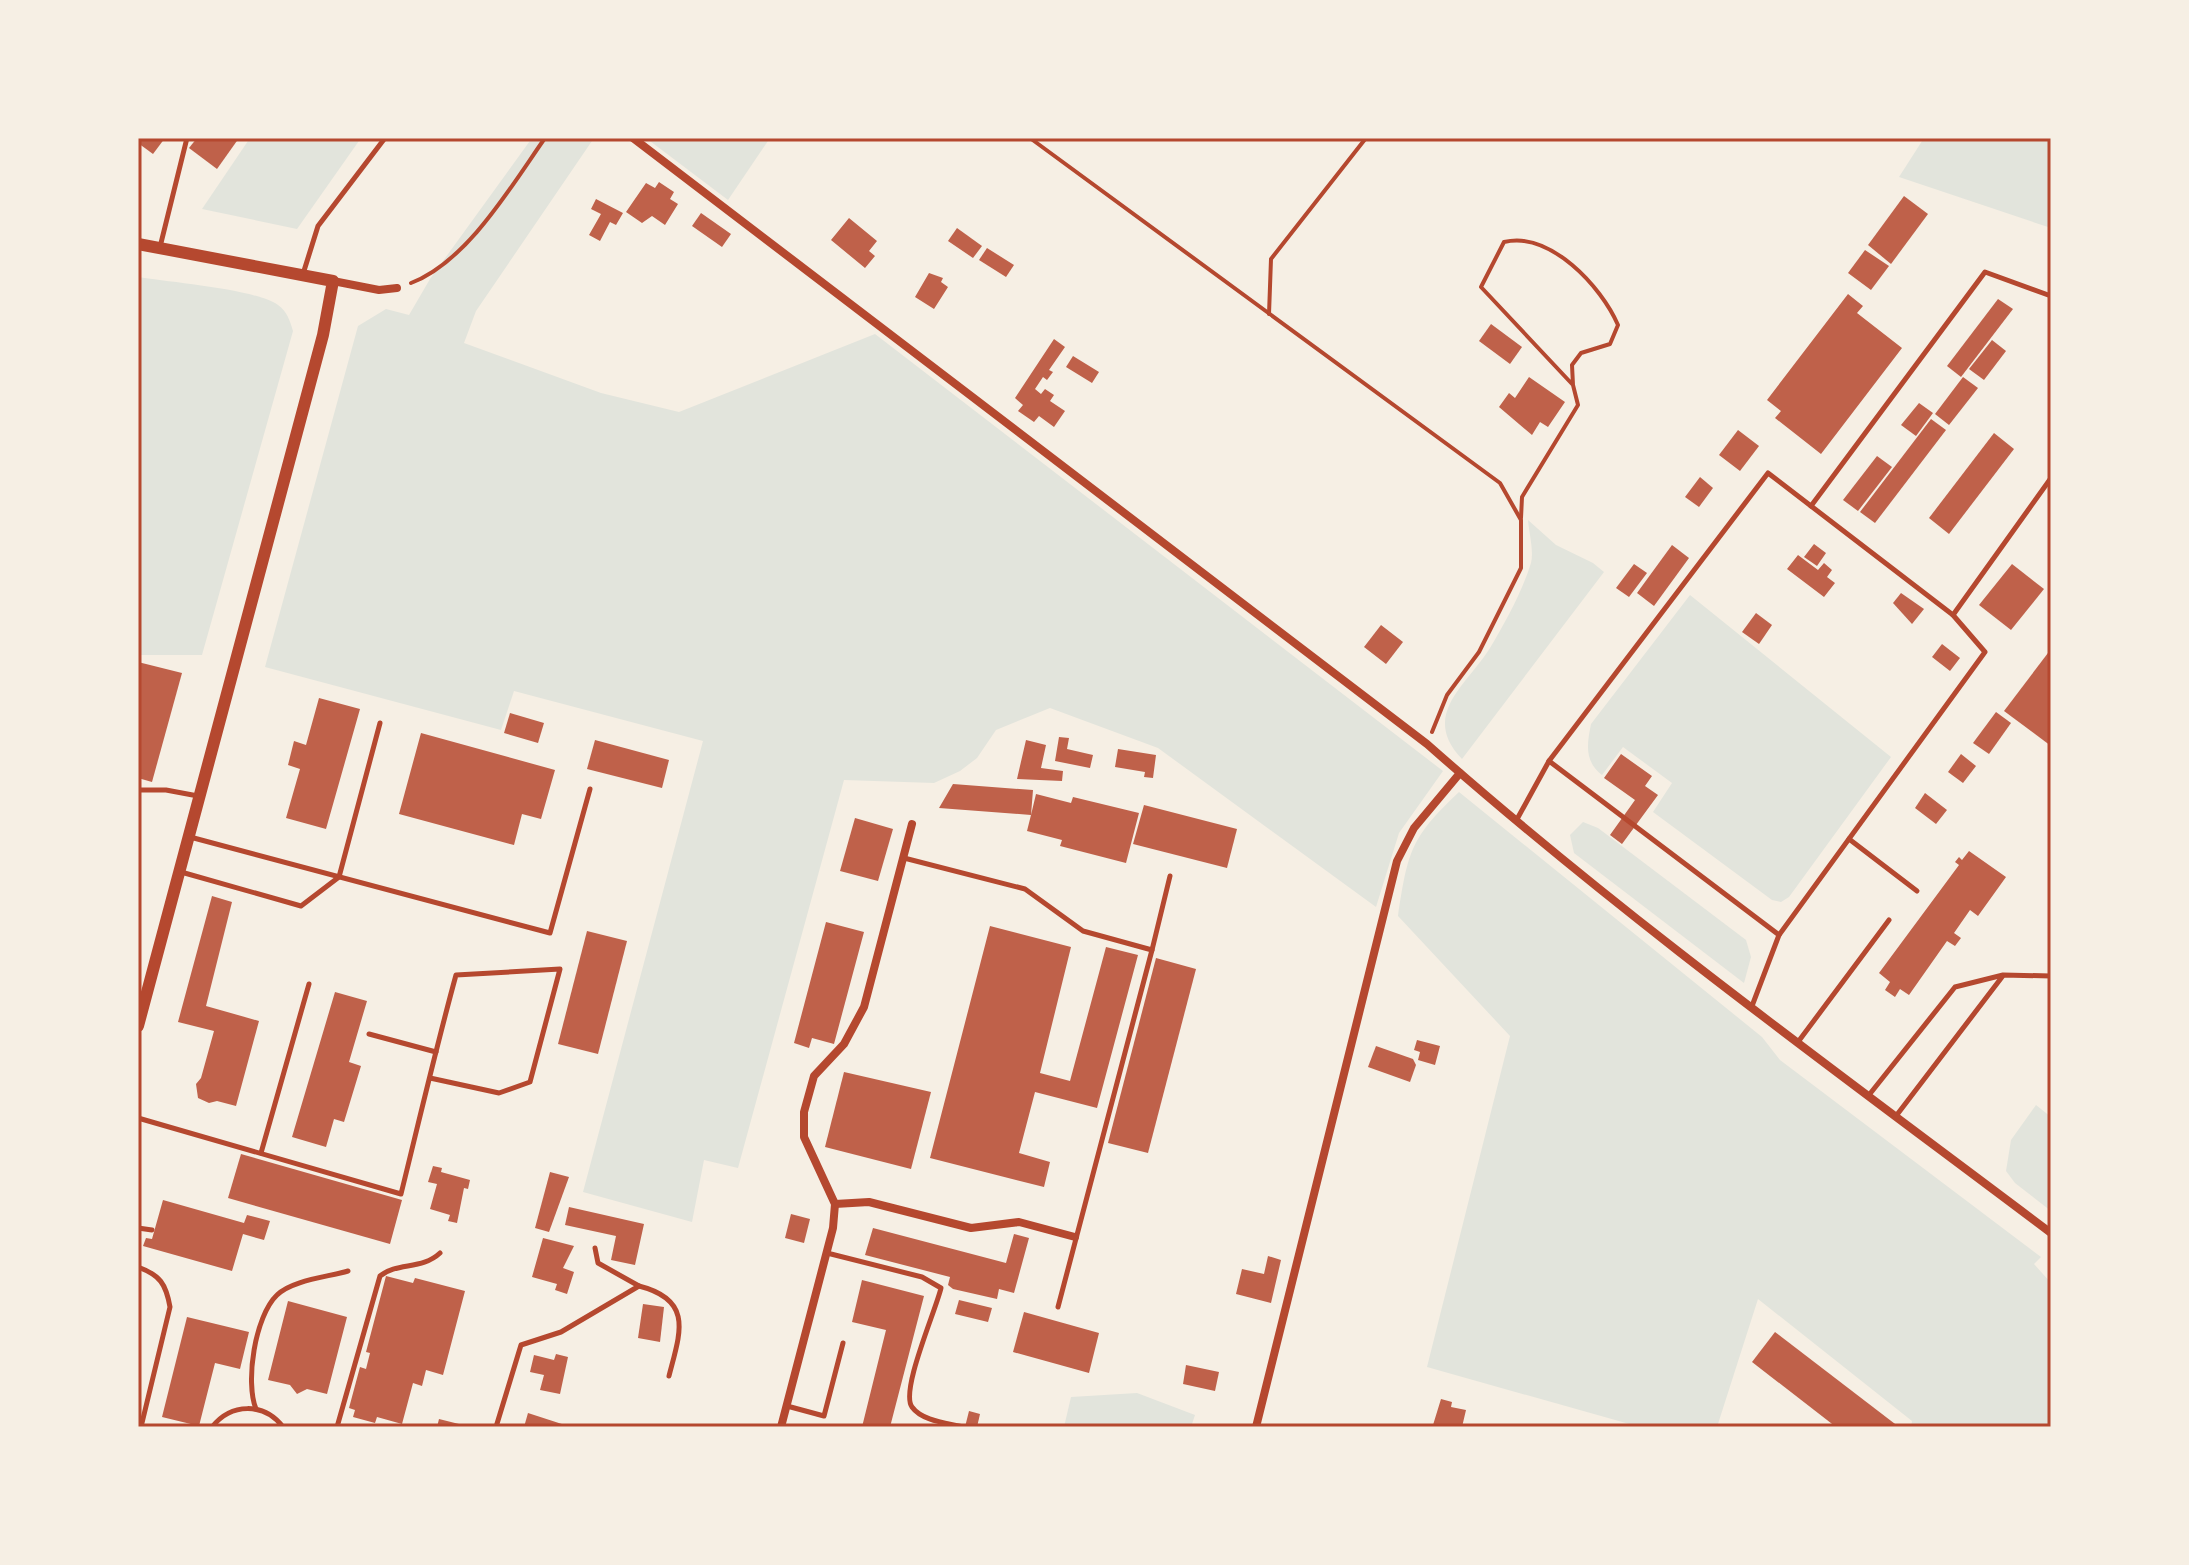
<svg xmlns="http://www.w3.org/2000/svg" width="2189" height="1565" font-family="'Asap Condensed',sans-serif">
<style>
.green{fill:#e2e4dc}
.building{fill:#bf614a}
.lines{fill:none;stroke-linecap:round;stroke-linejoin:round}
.path{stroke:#b5482f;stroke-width:4}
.service{stroke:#b5482f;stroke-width:5}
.minor{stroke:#b5482f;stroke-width:8}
.tertiary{stroke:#b5482f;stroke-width:12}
.neatline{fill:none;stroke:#b5482f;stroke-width:3}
</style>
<rect width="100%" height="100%" fill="#f6efe4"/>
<g class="green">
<polygon points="250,138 361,138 297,229 202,209"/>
<polygon points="532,138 594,138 476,311 464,343 601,393 679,412 875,334 1443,771 1399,833 1376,907 1158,748 1050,708 996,730 977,758 960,771 934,783 844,780 738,1168 704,1160 692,1222 583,1192 703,741 514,691 501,730 265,667 358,326 386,309 409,315 430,279"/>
<polygon points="646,138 770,138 728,200"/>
<polygon points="1924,138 2051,138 2051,228 1899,177"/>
<path d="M138 277C168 282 256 289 278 305 287 311 290 321 293 331L202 655H138Z"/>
<path d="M1528 520 1556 545 1593 563 1604 572 1462 759C1420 715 1466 686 1490 648 1505 623 1522 592 1531 563 1534 551 1529 533 1528 520Z"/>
<path d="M1690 595 1891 757 1789 897 1781 902 1772 900 1653 812 1672 783 1623 747 1602 775C1584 761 1587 744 1591 724Z"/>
<path d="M1459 792 1762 1037 1780 1060 2041 1257 2034 1264 2051 1283 2048 1427H1911L1912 1421 1758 1299 1717 1427H1640L1427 1367 1510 1036 1398 916C1408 852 1410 838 1459 792Z"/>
<polygon points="1583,822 1598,828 1746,940 1751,957 1744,983 1574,853 1570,835"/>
<polygon points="2036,1105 2051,1117 2051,1211 2015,1183 2006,1171 2011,1140"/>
<polygon points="1137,1393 1195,1415 1191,1427 1064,1427 1071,1397"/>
</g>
<g class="building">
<polygon points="138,138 165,138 153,154 138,143"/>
<polygon points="197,138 239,138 217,169 189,148"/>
<polygon points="659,182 674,192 670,199 678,204 665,225 652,216 642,223 626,212 646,183 655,188"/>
<polygon points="1904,196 1928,214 1891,264 1868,245"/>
<polygon points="596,199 623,213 616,225 610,222 600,241 589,235 601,214 591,209"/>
<polygon points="701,213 731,234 722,247 692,226"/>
<polygon points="849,218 877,241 869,251 875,256 865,268 831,240"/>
<polygon points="957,228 982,246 973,258 948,241"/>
<polygon points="987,248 1014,265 1006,277 979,260"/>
<polygon points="1865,250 1889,266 1871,290 1848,273"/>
<polygon points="929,273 943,278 941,282 948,287 934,309 915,297"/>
<polygon points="1848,294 1863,306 1857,313 1902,348 1821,454 1775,418 1781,411 1767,400"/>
<polygon points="1998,299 2013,309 1961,377 1947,366"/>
<polygon points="1491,324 1522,347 1510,364 1479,341"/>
<polygon points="1054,339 1065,347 1049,370 1053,372 1047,380 1043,377 1035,389 1041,394 1045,389 1054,395 1050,401 1065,411 1054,427 1039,416 1034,422 1018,411 1023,405 1015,398"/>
<polygon points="1992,340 2006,351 1984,380 1969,369"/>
<polygon points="1073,356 1099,372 1092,383 1066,367"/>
<polygon points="1529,377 1565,402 1548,427 1540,422 1532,435 1499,407 1509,393 1515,398"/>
<polygon points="1963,377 1978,388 1949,425 1935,414"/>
<polygon points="1919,403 1933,413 1916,436 1901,425"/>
<polygon points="1931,419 1946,430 1875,523 1860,512"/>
<polygon points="1738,430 1759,446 1740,471 1719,455"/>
<polygon points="1994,433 2014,449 1949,534 1929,518"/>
<polygon points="1877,456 1892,467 1858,511 1843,500"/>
<polygon points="1700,477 1713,488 1699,507 1685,497"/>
<polygon points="1814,544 1826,553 1817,566 1804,557"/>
<polygon points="1672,545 1689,558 1654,606 1637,593"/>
<polygon points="1798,555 1818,570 1824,563 1832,570 1827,577 1835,583 1824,597 1787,569"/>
<polygon points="1634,564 1647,573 1629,597 1616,588"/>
<polygon points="2012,564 2044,589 2011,630 1979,605"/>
<polygon points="1901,593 1924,609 1912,624 1893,603"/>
<polygon points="1756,613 1772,625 1759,644 1742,632"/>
<polygon points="1381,625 1403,642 1386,664 1364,647"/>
<polygon points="1942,644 1960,658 1950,671 1932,657"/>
<polygon points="2051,649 2051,746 2004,711"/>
<polygon points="138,662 182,673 152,782 138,778"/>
<polygon points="319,698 360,709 326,829 286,818 300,769 288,765 294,741 306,745"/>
<polygon points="1996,712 2011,723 1989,754 1973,743"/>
<polygon points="510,713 544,723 538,743 504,733"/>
<polygon points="421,733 555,770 541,819 522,814 514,845 399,814"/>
<polygon points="1059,737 1069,738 1067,749 1093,755 1090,768 1055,761"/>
<polygon points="595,740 669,760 662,788 587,769"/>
<polygon points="1026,740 1046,745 1041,768 1063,771 1062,781 1017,779"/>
<polygon points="1118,749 1156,755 1153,778 1144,777 1145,772 1115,767"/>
<polygon points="1621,754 1652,776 1645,786 1658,795 1622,844 1610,835 1635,800 1604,778"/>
<polygon points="1961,754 1976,766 1963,783 1948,772"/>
<polygon points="953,784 1033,790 1031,815 1036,794 1071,803 1073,797 1139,813 1126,863 1060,846 1062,840 1027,831 1031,815 939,808"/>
<polygon points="1925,793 1947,810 1936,824 1915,808"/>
<polygon points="1144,805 1237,829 1227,868 1133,844"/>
<polygon points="855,818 893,829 878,881 840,871"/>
<polygon points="1969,851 2006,877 1978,916 1970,910 1954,933 1961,938 1955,946 1947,941 1909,995 1900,989 1895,997 1885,990 1890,982 1879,973 1959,865 1955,862 1959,857 1962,860"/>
<polygon points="212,896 232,902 206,1006 259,1021 236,1106 217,1101 209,1103 198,1098 196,1084 201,1078 214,1031 178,1022"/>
<polygon points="826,922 864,932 834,1044 812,1038 809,1048 794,1043"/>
<polygon points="990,926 1071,947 1040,1073 1070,1081 1106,947 1138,955 1097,1108 1035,1092 1019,1153 1050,1162 1044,1187 930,1158"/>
<polygon points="587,931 627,941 598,1054 558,1044"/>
<polygon points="1156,958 1196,969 1148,1153 1108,1143"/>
<polygon points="335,992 367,1001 349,1062 361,1066 344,1122 334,1119 326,1147 292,1137"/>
<polygon points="1417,1040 1440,1046 1435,1065 1418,1060 1420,1052 1414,1050"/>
<polygon points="1376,1046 1413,1059 1416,1065 1410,1082 1368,1067"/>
<polygon points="844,1072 931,1092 911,1169 825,1147"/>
<polygon points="241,1154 402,1200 390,1244 228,1198"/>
<polygon points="433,1166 442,1168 441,1172 470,1180 468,1189 464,1188 457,1223 448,1221 450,1215 430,1209 437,1184 428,1182"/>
<polygon points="550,1172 569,1177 549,1232 535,1228"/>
<polygon points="163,1200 244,1223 247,1215 270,1221 264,1240 243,1234 232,1271 143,1246 146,1238 152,1239"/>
<polygon points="569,1207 644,1224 635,1265 611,1260 616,1236 565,1225"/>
<polygon points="791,1214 810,1219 804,1243 785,1238"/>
<polygon points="873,1228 1006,1263 1014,1234 1029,1238 1014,1293 999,1289 997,1299 953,1289 948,1285 950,1277 865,1255"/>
<polygon points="543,1238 574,1246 563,1268 574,1272 567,1294 555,1290 557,1284 532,1277"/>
<polygon points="1268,1256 1281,1260 1271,1303 1236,1294 1242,1269 1264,1274"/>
<polygon points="386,1276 413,1283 415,1278 465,1291 443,1375 426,1370 422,1386 413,1383 402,1424 377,1417 375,1423 353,1417 355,1410 349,1408 360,1367 366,1369 370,1353 366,1352"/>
<polygon points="862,1280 924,1296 890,1427 862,1427 886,1330 852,1322"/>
<polygon points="959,1300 992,1308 988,1322 955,1314"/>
<polygon points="288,1301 347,1317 327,1394 307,1389 297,1394 290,1385 268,1380"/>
<polygon points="643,1304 664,1307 660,1342 638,1338"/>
<polygon points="1024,1312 1099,1333 1089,1373 1013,1352"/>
<polygon points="187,1317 249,1332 240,1369 215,1363 199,1426 162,1417"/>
<polygon points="1775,1332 1899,1427 1836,1427 1752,1362"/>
<polygon points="556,1354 568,1357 560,1394 540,1390 544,1375 530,1372 534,1355 554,1360"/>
<polygon points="1186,1365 1219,1372 1215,1391 1183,1384"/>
<polygon points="1441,1399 1452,1402 1451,1407 1466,1410 1462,1427 1433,1425"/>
<polygon points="969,1411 980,1414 977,1427 965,1427"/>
<polygon points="528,1413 568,1426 568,1427 524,1427"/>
<polygon points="439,1419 459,1424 459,1427 437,1427"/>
</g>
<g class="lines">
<g class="path">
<polyline points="1030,138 1500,483 1521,520 1521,568 1479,652 1447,695 1432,732"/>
<path d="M411 283C467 262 512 185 545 138"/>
<polyline points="1269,314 1271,259 1366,138"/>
<path d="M1521 518 1522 497 1578 405 1573 385 1481 287 1504 242C1550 231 1601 286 1618 325L1610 344 1581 353 1572 365 1573 385"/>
</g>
<g class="service">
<polyline points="160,247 187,138"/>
<polyline points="303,274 318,226 385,138"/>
<polyline points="1811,506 1985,272 2051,296"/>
<polyline points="1953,615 2051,478"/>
<polyline points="1549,761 1779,935"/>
<polyline points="138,790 166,790 198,796"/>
<polyline points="1516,821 1549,761 1768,473 1953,615 1985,652 1779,935 1752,1006"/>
<polyline points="190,837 550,933 590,789"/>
<polyline points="1849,839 1917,891"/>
<polyline points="904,858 1025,889 1083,931 1152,950 1170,876"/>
<polyline points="181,872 301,906 339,877 380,723"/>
<polyline points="369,1034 436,1052"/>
<polyline points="1798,1042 1889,920"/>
<polyline points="1869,1095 1955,987 2003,975 2051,976"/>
<polyline points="1896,1116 2002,977"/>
<path d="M138 1118 401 1194C419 1121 436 1048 456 975L560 969 530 1082 499 1093 430 1078"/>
<polyline points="261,1153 309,984"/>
<polyline points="138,1228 152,1230"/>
<path d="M827 1253 922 1277 941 1288C936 1310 900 1391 912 1407 922 1421 947 1423 963 1427"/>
<path d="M138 1267C160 1275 166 1284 170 1307L141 1427"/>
<path d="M639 1286C694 1300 680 1333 669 1376"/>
<polyline points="1058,1307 1152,950"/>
<polyline points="787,1406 824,1416 843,1343"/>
<path d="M256 1409C245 1382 255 1316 277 1295 292 1280 328 1277 348 1271"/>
<path d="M212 1427C231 1403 264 1402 283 1427"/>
<path d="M337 1427 380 1276C397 1262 422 1270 440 1253"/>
<polyline points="496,1427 521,1345 561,1332 639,1286 598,1263 595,1248"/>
</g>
<g class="minor">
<path d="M633 138 1427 744C1625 919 1840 1074 2051 1233"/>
<polyline points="333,281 379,290 397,288"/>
<polyline points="835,1204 869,1202 971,1228 1019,1222 1075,1237"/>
<polyline points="781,1427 833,1228 835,1204 804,1137 804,1112 814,1076 844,1044 864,1007 912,824"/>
<polyline points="1256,1427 1397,861 1414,828 1460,773"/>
</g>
<polyline class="tertiary" points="138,244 333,281 323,335 138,1026"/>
</g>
<rect width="2189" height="1565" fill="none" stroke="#f6efe4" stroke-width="280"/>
<rect x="140" y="140" width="1909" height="1285" class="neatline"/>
</svg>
